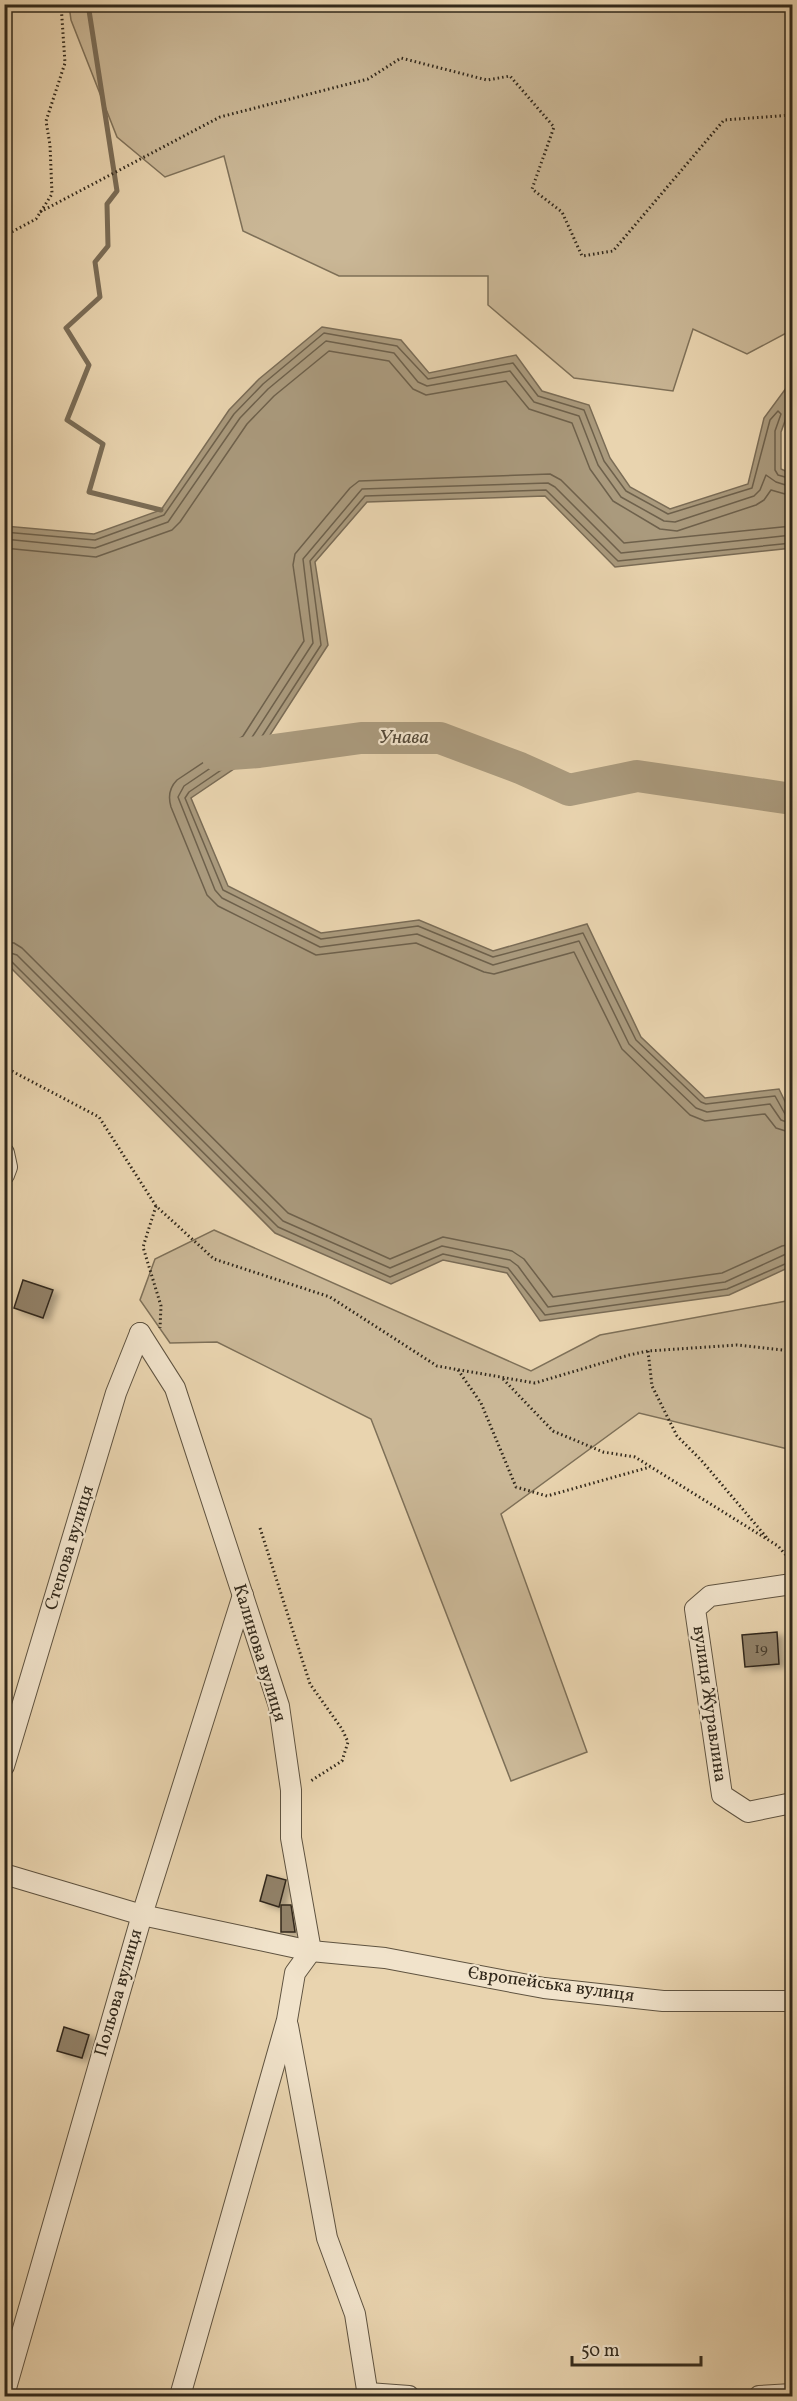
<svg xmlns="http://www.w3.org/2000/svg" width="797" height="2401" font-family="Vollkorn,serif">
<defs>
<filter id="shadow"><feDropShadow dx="6" dy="3.5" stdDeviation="3" flood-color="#0004"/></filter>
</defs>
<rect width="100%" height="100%" fill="#e9d4af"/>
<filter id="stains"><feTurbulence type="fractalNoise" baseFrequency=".00333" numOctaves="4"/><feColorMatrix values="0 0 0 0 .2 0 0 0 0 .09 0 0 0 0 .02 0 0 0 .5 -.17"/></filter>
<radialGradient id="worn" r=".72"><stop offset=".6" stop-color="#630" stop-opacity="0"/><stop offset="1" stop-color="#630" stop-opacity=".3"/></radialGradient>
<!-- green -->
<g fill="#cab796" stroke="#7e7058" stroke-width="1.5">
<polygon points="69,5 792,5 792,330 747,354 693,329 673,391 574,378 488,305 488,276 339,276 243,231 224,156 165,177 117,137 71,20"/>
<polygon points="214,1230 531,1371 600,1335 792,1300 792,1450 639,1413 501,1514 587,1752 511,1781 371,1419 217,1342 170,1343 140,1300 155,1259"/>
</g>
<!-- water -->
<polygon fill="#aa9a7d" stroke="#7a6c56" stroke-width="1.5" points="322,327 401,340 429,373 516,355 542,391 589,405 610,458 630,487 670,509 748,484 764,418 792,380 792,402 781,432 781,469 792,474 792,548 615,567 545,496 367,502 315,562 328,645 259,752 191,798 228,886 321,933 419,920 493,951 587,924 641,1037 705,1098 779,1089 792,1116 792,1266 729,1295 540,1321 507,1273 443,1260 391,1284 275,1233 5,962 5,526 94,534 161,510 229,410 259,379"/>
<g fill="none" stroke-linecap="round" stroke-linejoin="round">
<!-- shore -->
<g stroke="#6e614c" stroke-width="1.5">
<path d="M792,526L624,543L561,480L550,474L359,481L350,488L295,554L293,565L304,641L243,736L177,780C169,788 168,797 171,807L207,895L218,906L316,955L416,943L484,972L494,974L574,952L622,1049L690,1115L705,1121L765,1114L776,1128L792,1133"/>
<polyline points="4,532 95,540 164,515 234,414 263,384 324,333 397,346 428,379 513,363 538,396 584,410 604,461 626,491 668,514 752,488 770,420 778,411 781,414 775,431 775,470 778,475 792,479"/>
<polyline points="792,535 621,553 555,487 548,483 362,489 303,559 313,643 249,742 184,786 178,797 215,890 222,898 320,947 417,934 493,965 579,941 629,1044 696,1108 707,1112 770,1104 781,1120 792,1124"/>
<polyline points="4,539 95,548 168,522 240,418 268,389 326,341 394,353 418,382 427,386 510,371 534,402 579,416 598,465 621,497 664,521 675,522 754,496 760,490 766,475 776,482 792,487"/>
<polyline points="792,543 618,561 546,490 365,496 310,561 321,645 255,747 189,792 185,798 223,890 321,939 418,926 493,957 583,933 636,1040 701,1102 706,1104 775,1096 785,1114 792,1117"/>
<polyline points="4,548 96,557 172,530 180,522 247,424 274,396 329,351 389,361 413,389 426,395 506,381 529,409 572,423 590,469 613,501 660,529 677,531 756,505 764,500 771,490 792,496"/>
<polyline points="4,942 14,943 22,948 288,1213 390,1259 443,1237 512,1251 524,1259 553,1297 722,1273 782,1246 792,1244"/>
<polyline points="4,951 17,955 283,1221 390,1268 442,1246 510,1260 518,1266 548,1307 725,1282 786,1254 792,1253"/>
<polyline points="4,958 11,961 278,1227 390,1277 443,1254 508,1268 545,1315 727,1289 792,1261"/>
</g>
<!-- stream -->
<polyline stroke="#7a6c56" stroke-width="5" points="88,4 117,191 107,204 108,246 95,262 100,297 66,328 89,365 67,420 103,444 89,492 161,510"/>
<!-- river -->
<polyline stroke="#aa9a7d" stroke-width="32" points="217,755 259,752 361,738 440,738 520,768 569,790 637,776 792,799"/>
</g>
<!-- building -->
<g fill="#918168" stroke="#31281b" stroke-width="1.5" filter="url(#shadow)">
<polygon points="23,1280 53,1290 43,1318 14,1308"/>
<polygon points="777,1632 779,1664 745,1667 742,1635"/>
<polygon points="267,1875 286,1880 279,1907 260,1901"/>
<polygon points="281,1905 291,1905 295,1932 281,1932"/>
<polygon points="64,2027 89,2035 82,2058 57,2051"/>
</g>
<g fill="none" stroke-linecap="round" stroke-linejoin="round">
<defs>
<g id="minor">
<polyline points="4,1153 7,1167 4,1175"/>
<polyline points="140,1333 175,1388 279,1706 291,1790 291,1838 311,1951 295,1973 287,2020 180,2396"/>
<polyline points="792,1584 710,1596 695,1609 722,1795 748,1812 792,1803"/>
<polyline points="4,1766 116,1393 140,1333"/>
<polyline points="4,1874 142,1915 311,1951 385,1958 544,1988 663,2001 792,2001"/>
<polyline points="288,2026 327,2238 355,2314 368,2396"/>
<polyline points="368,2393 409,2396"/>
<polyline points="4,2395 142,1915 243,1595"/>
<polyline points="759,2396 792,2394"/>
</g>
</defs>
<!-- minor casing -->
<use href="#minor" stroke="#5f5340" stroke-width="22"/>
<!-- path -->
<g stroke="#31281b" stroke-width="3" stroke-dasharray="1.5 3" stroke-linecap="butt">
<polyline points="40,212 220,117 368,79 401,58 487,80 510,76 554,127 532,189 562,212 582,256 613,251 724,120 792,115"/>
<polyline points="4,236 36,219 52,194 50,145 46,121 65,63 61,4"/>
<polyline points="4,1067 99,1117 156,1206 214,1259 330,1297 437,1366 535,1383 629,1355 648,1351 737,1345 792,1351"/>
<polyline points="156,1206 143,1247 161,1306 160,1328"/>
<polyline points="648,1351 652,1386 677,1436 701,1460 768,1539"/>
<polyline points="458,1370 481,1403 516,1487 547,1496 650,1467"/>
<polyline points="503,1379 553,1431 603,1452 635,1457 778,1546 792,1562"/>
<polyline points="260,1528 310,1684 342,1729 348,1742 342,1761 309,1782"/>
</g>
<!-- minor -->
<use href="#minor" stroke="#f1e3cb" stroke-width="20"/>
</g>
<g text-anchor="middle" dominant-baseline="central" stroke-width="4.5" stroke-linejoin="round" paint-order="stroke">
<!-- number labels -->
<g font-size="15" fill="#493e2e">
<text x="761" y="1649">19</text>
</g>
<!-- street labels -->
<g font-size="18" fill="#31281b" stroke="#f1e3cb">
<text transform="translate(70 1548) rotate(-73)">Степова вулиця</text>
<text transform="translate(259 1653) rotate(73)">Калинова вулиця</text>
<text transform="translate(709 1704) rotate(82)">вулиця Журавлина</text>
<text transform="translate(551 1985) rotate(8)">Європейська вулиця</text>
<text transform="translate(119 1993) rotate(-74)">Польова вулиця</text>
</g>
<!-- water labels -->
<g font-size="20" font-style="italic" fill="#554a38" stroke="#f1e3cb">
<text x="404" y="738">Унава</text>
</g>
</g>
<!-- margin -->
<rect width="797" height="2401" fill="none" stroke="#e9d4af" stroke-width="24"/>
<rect x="6" y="6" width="785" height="2389" fill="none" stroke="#31281b" stroke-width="3"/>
<rect x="12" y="12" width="773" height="2377" fill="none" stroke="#31281b" stroke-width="1.5"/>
<!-- scale -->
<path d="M572 2356v9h129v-9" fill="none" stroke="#31281b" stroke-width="3"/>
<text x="581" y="2356" font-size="18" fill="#31281b" stroke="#f1e3cb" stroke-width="4.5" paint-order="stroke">50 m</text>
<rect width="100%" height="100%" filter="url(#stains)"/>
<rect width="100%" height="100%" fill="url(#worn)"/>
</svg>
